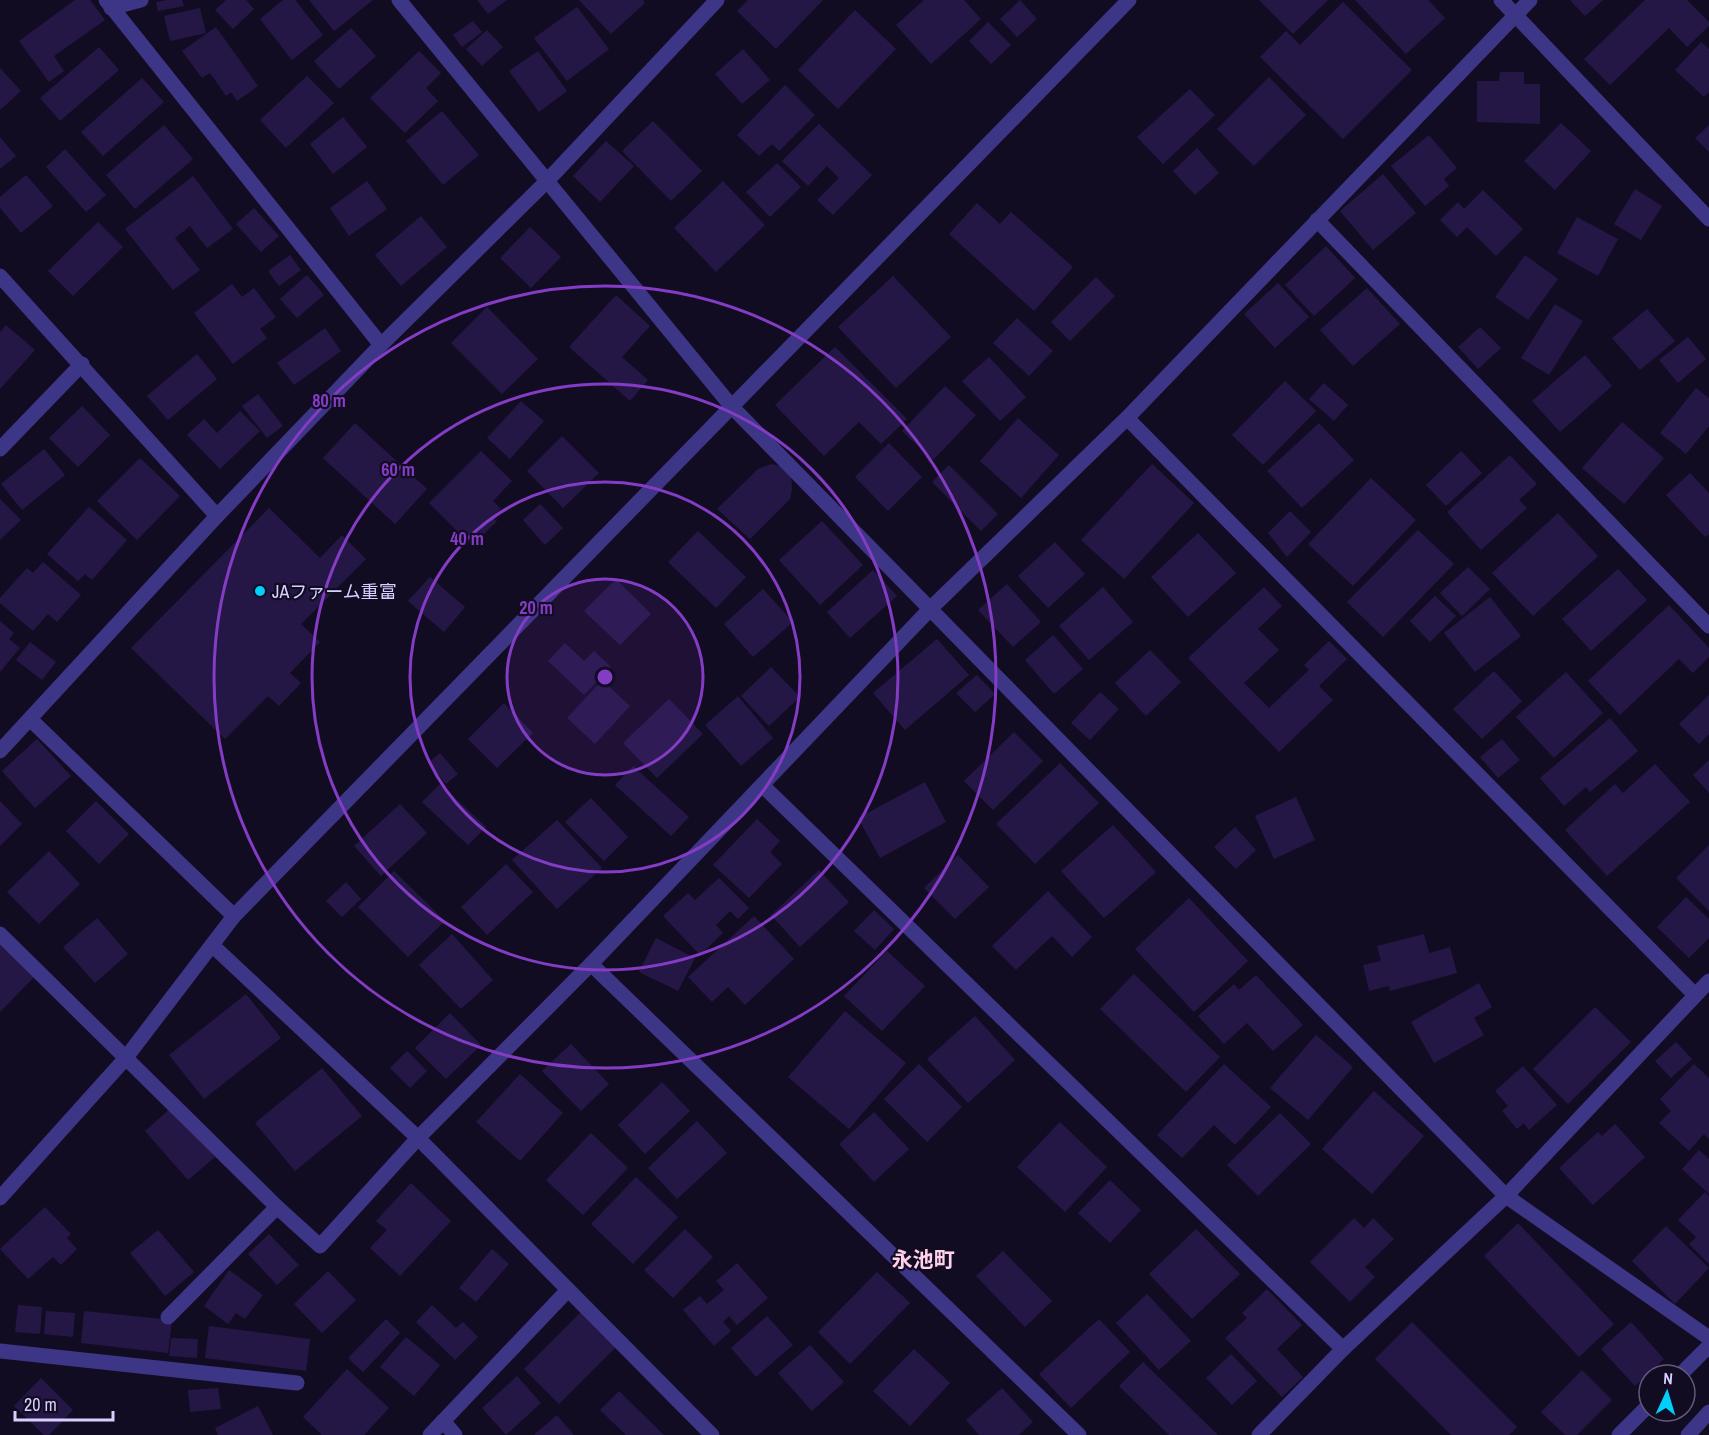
<svg xmlns="http://www.w3.org/2000/svg" width="1709" height="1435" font-family="'Archivo Narrow','Noto Sans JP',sans-serif">
<rect width="100%" height="100%" fill="#120c23"/>
<!-- building -->
<g fill="#241746">
<polygon points="75,0 90,0 105,20 54,56 64,71 49,82 19,41"/>
<polygon points="167,0 182,0 184,6 158,11 156,2"/>
<polygon points="226,0 246,0 254,9 233,29 215,10"/>
<polygon points="283,0 295,0 323,35 292,60 260,19"/>
<polygon points="309,0 373,0 334,31"/>
<polygon points="477,0 507,0 488,14"/>
<polygon points="579,0 643,0 645,3 611,34"/>
<polygon points="748,0 823,0 776,49 737,11"/>
<polygon points="924,0 964,0 981,19 931,64 896,25"/>
<polygon points="1020,0 1037,19 1017,37 1000,19"/>
<polygon points="1259,0 1328,0 1293,34"/>
<polygon points="1355,0 1428,0 1445,18 1406,54"/>
<polygon points="1570,0 1603,0 1585,16"/>
<polygon points="1645,0 1687,0 1709,22 1709,26 1687,47 1669,28 1610,85 1584,59"/>
<polygon points="1343,2 1412,70 1343,139 1260,57 1286,31 1300,45"/>
<polygon points="577,7 609,49 567,81 534,38"/>
<polygon points="200,8 206,33 170,41 164,16"/>
<polygon points="855,10 896,49 838,109 798,70"/>
<polygon points="473,21 482,32 462,47 453,35"/>
<polygon points="988,22 1011,45 991,64 969,41"/>
<polygon points="216,27 258,86 237,101 231,92 226,96 210,73 202,78 182,51"/>
<polygon points="351,28 376,56 339,89 314,61"/>
<polygon points="487,30 503,47 482,66 466,49"/>
<polygon points="1701,42 1709,49 1709,92 1704,97 1675,70"/>
<polygon points="99,47 119,70 60,121 40,98"/>
<polygon points="743,49 770,80 742,104 715,74"/>
<polygon points="419,51 441,73 426,88 438,101 405,133 370,98"/>
<polygon points="538,51 567,91 539,112 509,71"/>
<polygon points="0,68 21,91 0,110"/>
<polygon points="1500,72 1524,72 1524,84 1540,84 1540,124 1477,122 1477,81 1499,81"/>
<polygon points="307,76 334,103 286,148 260,120"/>
<polygon points="1269,77 1306,115 1254,166 1217,129"/>
<polygon points="142,78 164,102 103,156 81,132"/>
<polygon points="785,85 815,115 779,151 772,144 759,156 737,135"/>
<polygon points="1190,89 1215,115 1163,164 1137,137"/>
<polygon points="442,111 479,155 443,185 406,141"/>
<polygon points="343,117 367,147 333,174 310,144"/>
<polygon points="653,121 702,171 671,201 622,151"/>
<polygon points="1561,123 1591,151 1555,190 1524,161"/>
<polygon points="819,124 872,175 833,215 817,200 839,178 827,166 808,186 782,161"/>
<polygon points="164,125 193,159 135,209 106,175"/>
<polygon points="1709,125 1709,152 1695,138"/>
<polygon points="1429,135 1457,168 1444,179 1449,186 1425,206 1391,166"/>
<polygon points="0,137 16,156 0,169"/>
<polygon points="606,141 634,166 600,202 573,176"/>
<polygon points="1197,148 1219,173 1195,195 1173,171"/>
<polygon points="65,149 106,195 86,212 46,167"/>
<polygon points="777,163 801,187 770,217 746,192"/>
<polygon points="1383,174 1416,213 1373,250 1340,211"/>
<polygon points="26,175 53,206 21,233 0,208 0,197"/>
<polygon points="193,176 233,229 207,248 190,226 175,238 200,270 173,290 125,229"/>
<polygon points="367,181 387,209 349,236 330,208"/>
<polygon points="723,181 765,225 716,272 674,228"/>
<polygon points="1635,189 1662,206 1641,240 1614,224"/>
<polygon points="1483,190 1523,229 1496,256 1467,227 1457,237 1440,220 1458,202 1464,209"/>
<polygon points="977,203 1000,224 1011,212 1073,267 1034,311 949,234"/>
<polygon points="254,208 279,236 261,252 236,224"/>
<polygon points="421,216 447,247 401,286 375,255"/>
<polygon points="1577,217 1618,239 1598,276 1557,253"/>
<polygon points="98,222 123,247 73,296 48,271"/>
<polygon points="530,227 561,257 531,288 500,258"/>
<polygon points="1326,246 1355,278 1314,316 1285,285"/>
<polygon points="290,255 301,270 279,286 268,271"/>
<polygon points="1525,255 1558,279 1528,320 1495,297"/>
<polygon points="307,275 324,295 297,318 280,299"/>
<polygon points="893,276 951,337 896,388 838,327"/>
<polygon points="1096,277 1115,296 1070,341 1051,322"/>
<polygon points="1278,283 1309,317 1275,348 1244,314"/>
<polygon points="232,284 242,297 254,288 276,317 260,329 267,338 233,364 194,313"/>
<polygon points="1367,288 1400,324 1353,366 1320,330"/>
<polygon points="616,295 650,326 622,357 648,380 630,401 569,347"/>
<polygon points="1555,304 1583,321 1549,375 1521,358"/>
<polygon points="487,307 538,359 502,394 451,343"/>
<polygon points="1647,309 1675,341 1640,370 1612,338"/>
<polygon points="1017,318 1053,351 1029,376 993,343"/>
<polygon points="6,325 35,350 0,389 0,332"/>
<polygon points="1480,327 1501,348 1478,369 1458,347"/>
<polygon points="325,328 341,351 294,385 277,363"/>
<polygon points="1688,337 1706,359 1678,383 1659,360"/>
<polygon points="835,347 907,419 881,444 859,422 824,456 775,405"/>
<polygon points="197,354 217,379 168,420 147,396"/>
<polygon points="1585,355 1612,386 1560,432 1532,401"/>
<polygon points="989,357 1026,397 1000,421 962,381"/>
<polygon points="1285,381 1316,411 1263,465 1232,435"/>
<polygon points="1324,383 1348,405 1334,421 1309,399"/>
<polygon points="945,386 976,415 933,460 902,431"/>
<polygon points="1696,388 1709,398 1709,426 1686,454 1660,433"/>
<polygon points="258,394 283,426 267,438 242,406"/>
<polygon points="521,401 544,421 510,459 487,438"/>
<polygon points="82,406 110,435 78,467 49,438"/>
<polygon points="240,411 260,431 220,469 187,435 204,419 217,433"/>
<polygon points="1018,418 1059,455 1021,498 980,461"/>
<polygon points="1622,422 1664,458 1624,504 1582,468"/>
<polygon points="355,423 427,489 395,524 323,458"/>
<polygon points="1319,423 1354,460 1302,508 1267,471"/>
<polygon points="562,436 599,473 563,508 527,471"/>
<polygon points="889,443 922,477 888,511 855,477"/>
<polygon points="44,449 65,475 22,510 1,484"/>
<polygon points="481,451 512,481 493,501 501,509 492,517 497,521 472,546 429,503"/>
<polygon points="1461,451 1482,473 1446,506 1426,485"/>
<polygon points="1510,455 1537,484 1519,500 1527,508 1481,550 1447,512"/>
<polygon points="140,458 180,496 137,540 97,501"/>
<polygon points="771,464 785,467 791,474 792,489 790,499 750,539 717,509 758,469"/>
<polygon points="1152,464 1194,503 1124,579 1081,540"/>
<polygon points="949,465 998,514 981,531 932,482"/>
<polygon points="1690,473 1709,493 1709,534 1705,537 1666,495"/>
<polygon points="1371,478 1416,520 1353,586 1308,544"/>
<polygon points="0,499 21,520 0,540"/>
<polygon points="540,504 563,528 545,545 523,520"/>
<polygon points="89,507 127,540 92,580 85,574 78,581 47,554"/>
<polygon points="269,508 320,558 342,535 366,559 301,624 320,642 290,673 301,683 279,706 268,696 225,739 131,648"/>
<polygon points="1290,511 1311,532 1287,557 1268,533"/>
<polygon points="1558,513 1598,556 1533,616 1492,573"/>
<polygon points="822,521 863,565 820,605 779,560"/>
<polygon points="1418,530 1454,564 1383,637 1347,602"/>
<polygon points="698,531 746,577 716,608 668,562"/>
<polygon points="1198,533 1236,573 1188,617 1151,577"/>
<polygon points="1055,542 1085,574 1048,608 1018,576"/>
<polygon points="43,562 81,595 57,622 48,614 33,631 0,603 0,598 27,568 33,573"/>
<polygon points="1468,567 1490,589 1462,616 1440,593"/>
<polygon points="1618,569 1647,600 1591,651 1562,619"/>
<polygon points="873,570 897,596 850,638 827,612"/>
<polygon points="430,577 465,607 444,632 408,601"/>
<polygon points="616,579 651,614 620,645 584,611"/>
<polygon points="1007,584 1041,622 1013,647 978,610"/>
<polygon points="1103,587 1133,622 1089,660 1059,626"/>
<polygon points="1264,587 1282,606 1258,629 1279,650 1244,683 1269,708 1309,670 1304,665 1329,641 1347,659 1319,686 1333,700 1279,752 1188,658"/>
<polygon points="763,589 793,622 753,657 724,624"/>
<polygon points="1435,596 1456,616 1430,642 1410,621"/>
<polygon points="1490,597 1521,636 1475,672 1444,633"/>
<polygon points="1669,605 1709,648 1709,657 1693,673 1679,659 1620,715 1588,681"/>
<polygon points="0,621 14,633 9,639 20,648 0,672"/>
<polygon points="1053,635 1083,669 1054,694 1025,660"/>
<polygon points="937,639 969,675 905,730 873,693"/>
<polygon points="30,642 56,662 42,680 16,660"/>
<polygon points="565,643 584,661 594,651 611,667 584,695 548,661"/>
<polygon points="1150,650 1181,682 1146,716 1115,683"/>
<polygon points="771,667 800,697 769,726 741,696"/>
<polygon points="1494,671 1522,701 1482,739 1453,709"/>
<polygon points="1566,672 1603,713 1554,758 1516,717"/>
<polygon points="977,675 995,694 975,712 956,693"/>
<polygon points="602,680 630,706 595,744 567,718"/>
<polygon points="1100,692 1119,709 1090,740 1071,723"/>
<polygon points="1709,695 1709,734 1699,744 1679,724"/>
<polygon points="738,696 773,738 741,766 705,725"/>
<polygon points="669,699 703,734 657,778 623,743"/>
<polygon points="504,703 533,733 497,768 468,739"/>
<polygon points="1610,718 1638,751 1590,792 1586,787 1564,806 1540,778"/>
<polygon points="1014,732 1043,761 993,810 964,781"/>
<polygon points="37,739 71,776 35,808 2,771"/>
<polygon points="1502,739 1520,760 1498,778 1480,757"/>
<polygon points="440,753 458,774 446,784 428,763"/>
<polygon points="1709,760 1709,793 1693,775"/>
<polygon points="1060,763 1099,803 1035,864 996,824"/>
<polygon points="1655,764 1690,802 1607,876 1565,830 1615,784 1623,793"/>
<polygon points="633,766 689,817 671,836 615,785"/>
<polygon points="925,782 946,822 880,858 858,818"/>
<polygon points="440,784 486,827 468,845 422,802"/>
<polygon points="1296,797 1315,840 1274,859 1255,816"/>
<polygon points="591,798 628,837 604,861 565,822"/>
<polygon points="0,801 22,824 0,846"/>
<polygon points="96,801 129,834 99,864 66,831"/>
<polygon points="400,804 427,833 381,876 354,846"/>
<polygon points="757,819 780,841 770,852 782,864 749,898 713,865"/>
<polygon points="557,820 602,868 557,909 512,860"/>
<polygon points="1113,825 1156,872 1104,918 1061,871"/>
<polygon points="1235,827 1256,850 1236,869 1214,847"/>
<polygon points="1709,845 1709,911 1676,878"/>
<polygon points="49,851 80,884 39,924 7,892"/>
<polygon points="958,855 989,887 955,919 924,888"/>
<polygon points="506,864 533,892 487,935 461,907"/>
<polygon points="819,870 849,902 800,947 771,915"/>
<polygon points="394,871 445,921 408,957 358,907"/>
<polygon points="719,878 749,908 738,919 730,911 716,925 723,933 700,955 663,916 688,893 695,900"/>
<polygon points="346,882 361,899 342,917 326,901"/>
<polygon points="1048,891 1092,937 1072,957 1052,936 1016,970 992,946"/>
<polygon points="1686,897 1709,919 1709,938 1689,958 1657,927"/>
<polygon points="1189,898 1248,961 1194,1012 1135,949"/>
<polygon points="874,910 894,929 875,950 854,931"/>
<polygon points="754,916 794,959 745,1005 728,987 712,1002 688,977"/>
<polygon points="97,918 128,954 95,983 63,947"/>
<polygon points="452,934 493,980 461,1009 419,965"/>
<polygon points="1424,934 1429,953 1450,947 1457,973 1390,991 1389,986 1369,991 1363,965 1381,961 1377,946"/>
<polygon points="656,938 695,958 678,991 639,972"/>
<polygon points="0,942 35,976 0,1012"/>
<polygon points="887,951 925,986 882,1031 844,996"/>
<polygon points="1134,974 1220,1057 1186,1092 1100,1009"/>
<polygon points="1256,975 1303,1025 1273,1051 1247,1023 1224,1044 1198,1016 1234,984 1239,990"/>
<polygon points="1479,983 1492,1007 1474,1018 1484,1035 1434,1063 1411,1022"/>
<polygon points="246,994 281,1038 204,1099 169,1055"/>
<polygon points="1595,1007 1631,1042 1568,1104 1533,1069"/>
<polygon points="845,1011 906,1063 849,1129 788,1077"/>
<polygon points="450,1013 481,1045 446,1079 415,1048"/>
<polygon points="975,1016 1015,1060 968,1103 927,1059"/>
<polygon points="1316,1035 1353,1067 1308,1120 1270,1088"/>
<polygon points="1676,1042 1692,1059 1671,1078 1655,1061"/>
<polygon points="571,1044 609,1084 581,1111 542,1071"/>
<polygon points="407,1051 427,1071 410,1088 390,1068"/>
<polygon points="919,1064 962,1107 927,1142 884,1099"/>
<polygon points="1224,1064 1271,1107 1235,1145 1214,1125 1182,1158 1157,1135"/>
<polygon points="1694,1064 1709,1078 1709,1139 1704,1134 1689,1151 1659,1123 1671,1111 1660,1099"/>
<polygon points="1523,1066 1557,1105 1529,1130 1524,1123 1517,1129 1502,1111 1508,1106 1495,1091"/>
<polygon points="322,1068 362,1116 295,1171 255,1123"/>
<polygon points="520,1074 563,1113 520,1161 476,1122"/>
<polygon points="662,1082 690,1111 645,1154 618,1125"/>
<polygon points="1374,1091 1424,1136 1372,1194 1322,1149"/>
<polygon points="172,1107 215,1157 188,1180 145,1131"/>
<polygon points="874,1112 909,1149 874,1182 839,1144"/>
<polygon points="1280,1113 1311,1144 1258,1196 1227,1165"/>
<polygon points="697,1121 727,1153 677,1199 648,1168"/>
<polygon points="1060,1122 1107,1167 1065,1212 1017,1167"/>
<polygon points="1615,1124 1645,1157 1593,1205 1559,1168 1598,1132 1602,1136"/>
<polygon points="591,1133 628,1168 583,1215 546,1180"/>
<polygon points="1699,1150 1709,1159 1709,1194 1682,1169"/>
<polygon points="636,1177 678,1217 633,1264 591,1224"/>
<polygon points="1110,1180 1141,1210 1110,1243 1078,1213"/>
<polygon points="411,1183 451,1221 400,1276 370,1248 387,1230 376,1221"/>
<polygon points="1705,1192 1709,1196 1709,1264 1689,1244 1696,1237 1678,1220"/>
<polygon points="45,1207 71,1234 67,1238 77,1249 61,1265 53,1257 28,1279 0,1249"/>
<polygon points="1354,1218 1364,1228 1373,1218 1394,1239 1365,1267 1375,1277 1350,1302 1310,1262"/>
<polygon points="1518,1223 1614,1324 1579,1357 1484,1256"/>
<polygon points="1666,1226 1709,1268 1675,1304 1632,1261"/>
<polygon points="685,1229 713,1257 673,1298 644,1270"/>
<polygon points="1196,1229 1240,1274 1192,1319 1149,1274"/>
<polygon points="158,1230 194,1272 165,1296 130,1253"/>
<polygon points="269,1234 299,1265 277,1285 248,1254"/>
<polygon points="492,1249 509,1264 476,1302 459,1288"/>
<polygon points="1003,1251 1052,1301 1025,1327 976,1276"/>
<polygon points="737,1263 768,1298 737,1325 729,1316 723,1322 731,1331 714,1346 683,1310 700,1296 707,1304 724,1290 716,1281"/>
<polygon points="229,1270 263,1295 245,1319 236,1313 228,1324 204,1306"/>
<polygon points="328,1271 356,1300 322,1333 294,1304"/>
<polygon points="877,1272 910,1303 850,1364 818,1332"/>
<polygon points="1267,1289 1302,1325 1277,1349 1303,1377 1282,1397 1225,1338 1247,1318 1242,1313"/>
<polygon points="1147,1294 1191,1341 1159,1370 1116,1323"/>
<polygon points="18,1305 42,1307 40,1334 15,1332"/>
<polygon points="432,1305 456,1328 463,1322 478,1337 455,1360 416,1322"/>
<polygon points="46,1311 75,1313 73,1337 44,1334"/>
<polygon points="84,1311 172,1320 168,1353 81,1343"/>
<polygon points="581,1312 616,1347 559,1404 524,1369"/>
<polygon points="767,1316 793,1345 756,1377 731,1348"/>
<polygon points="386,1319 400,1333 363,1372 348,1358"/>
<polygon points="1099,1319 1130,1352 1071,1408 1039,1374"/>
<polygon points="1412,1322 1517,1427 1509,1435 1451,1435 1375,1359"/>
<polygon points="1631,1322 1664,1359 1635,1386 1601,1349"/>
<polygon points="209,1326 310,1339 306,1371 205,1358"/>
<polygon points="406,1337 440,1365 414,1396 380,1367"/>
<polygon points="171,1338 198,1339 197,1358 169,1356"/>
<polygon points="810,1345 844,1382 812,1411 778,1373"/>
<polygon points="914,1349 950,1383 910,1426 873,1391"/>
<polygon points="1231,1354 1257,1381 1232,1405 1206,1378"/>
<polygon points="1143,1362 1218,1435 1169,1435 1119,1386"/>
<polygon points="347,1369 389,1408 364,1435 322,1435 303,1417"/>
<polygon points="1582,1370 1612,1400 1577,1435 1565,1435 1541,1412"/>
<polygon points="517,1376 541,1403 506,1435 482,1408"/>
<polygon points="41,1378 73,1410 49,1435 44,1435 14,1406"/>
<polygon points="218,1388 221,1409 190,1412 188,1390"/>
<polygon points="1002,1388 1033,1422 1019,1435 979,1435 966,1420"/>
<polygon points="619,1391 664,1435 626,1435 600,1410"/>
<polygon points="258,1406 273,1435 218,1435 215,1428"/>
<polygon points="557,1415 574,1435 534,1435"/>
</g>
<g fill="none" stroke-linecap="round" stroke-linejoin="round">
<!-- minor -->
<g stroke="#3d3585" stroke-width="15">
<polyline points="106,0 381,345"/>
<polyline points="399,0 732,407 1506,1196 1709,1338"/>
<polyline points="111,8 141,0"/>
<polyline points="1317,220 1709,626"/>
<polyline points="0,276 217,516"/>
<polyline points="1127,418 1695,995"/>
<polyline points="0,449 82,364"/>
<polyline points="31,720 234,916"/>
<polyline points="0,751 217,516 381,345 547,181 717,0"/>
<polyline points="763,786 1343,1349"/>
<polyline points="0,934 277,1207 168,1317"/>
<polyline points="591,964 1079,1435"/>
<polyline points="0,1198 125,1059"/>
<polyline points="277,1207 320,1246 418,1138 591,964 931,608 1127,418 1530,0"/>
<polyline points="0,1351 297,1383"/>
<polyline points="1680,1375 1709,1346"/>
<polyline points="443,1421 455,1435"/>
<polyline points="430,1435 567,1291"/>
<polyline points="1259,1435 1343,1349 1506,1196 1709,981"/>
<polyline points="1619,1435 1649,1405"/>
<polyline points="1688,1435 1709,1412"/>
</g>
<!-- tertiary -->
<g stroke="#3d3585" stroke-width="15">
<polyline points="1501,0 1709,219"/>
<polyline points="212,945 418,1138 712,1435"/>
<polyline points="125,1059 234,916 1129,0"/>
</g>
</g>
<!-- distance rings -->
<circle cx="605" cy="677" r="98" fill="#843cc5" fill-opacity=".12"/>
<g fill="none" stroke="#843cc5" stroke-width="3">
<circle cx="605" cy="677" r="98"/>
<circle cx="605" cy="677" r="195"/>
<circle cx="605" cy="677" r="293"/>
<circle cx="605" cy="677" r="391"/>
</g>
<!-- markers -->
<circle fill="#00d0fa" stroke="#120c23" stroke-width="2" cx="260" cy="591" r="6"/>
<g text-anchor="middle" dominant-baseline="central" stroke-width="4.5" stroke-linejoin="round" paint-order="stroke">
<!-- poi labels -->
<g font-size="18" fill="#d8cfff" stroke="#120c23" text-anchor="start">
<text x="272" y="591">JAファーム重富</text>
</g>
<!-- quarter labels -->
<g font-size="21" font-weight="bold" fill="#ffd1eb" stroke="#120c23">
<text x="923" y="1259">永池町</text>
</g>
</g>
<circle cx="605" cy="677" r="9" fill="#843cc5" stroke="#120c23" stroke-width="3"/>
<g font-size="18" text-anchor="middle" font-weight="bold" fill="#843cc5" stroke="#120c23" stroke-width="4.5" stroke-linejoin="round" paint-order="stroke">
<text x="329" y="407">80 m</text>
<text x="398" y="476">60 m</text>
<text x="467" y="545">40 m</text>
<text x="536" y="614">20 m</text>
</g>
<!-- north arrow -->
<g transform="translate(1667 1393) rotate(4)"><circle r="28" fill="#120c23" stroke="#615a7b" stroke-width="1.5"/>
<path d="M0-4.5L10 22L0 15L-10 22Z" fill="#00d0fa"/>
<text y="-9" font-size="16" font-weight="bold" text-anchor="middle" fill="#d8cfff">N</text>
</g>
<!-- scale -->
<path d="M15 1411v9h98v-9" fill="none" stroke="#d8cfff" stroke-width="3"/>
<text x="24" y="1411" font-size="18" fill="#d8cfff" stroke="#120c23" stroke-width="4.5" paint-order="stroke">20 m</text>
</svg>
